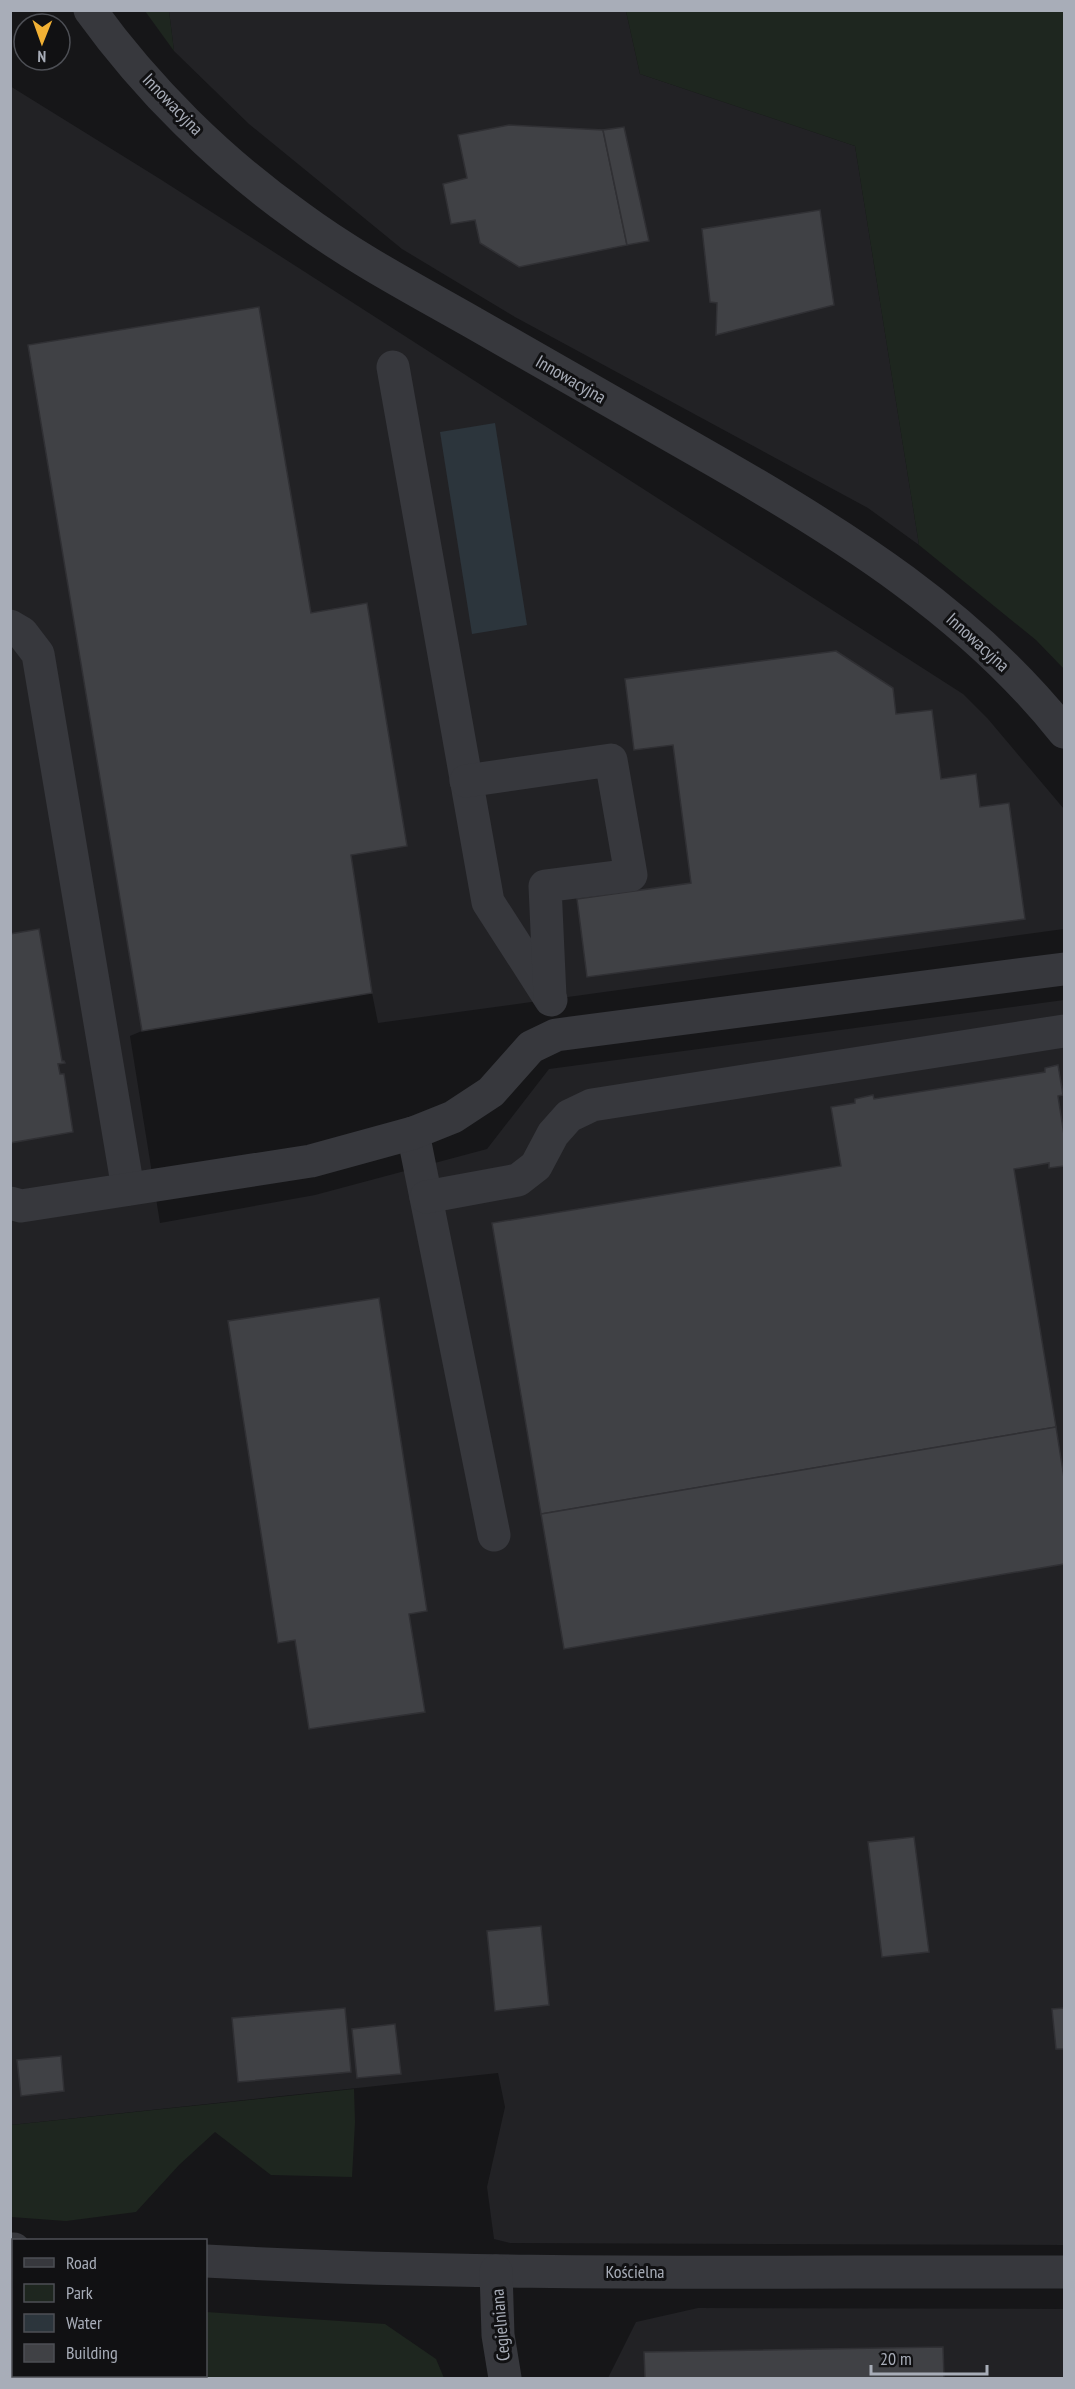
<svg xmlns="http://www.w3.org/2000/svg" width="1075" height="2389" font-family="'PT Sans Narrow',sans-serif">
<rect width="100%" height="100%" fill="#161618"/>
<!-- built -->
<g fill="#222225">
<polygon points="169,11 626,11 640,74 855,146 919,545 868,508 515,317 402,249 249,124 174,51"/>
<polygon points="10,86 160,179 963,694 988,719 1064,809 1064,929 378,1023 372,993 142,1031 130,1036 160,1223 315,1195 487,1149 549,1069 1064,1000 1064,2245 510,2243 494,2239 487,2187 505,2107 498,2073 11,2125"/>
<polygon points="698,2308 1064,2309 1064,2378 608,2378 636,2322"/>
</g>
<!-- green -->
<g fill="#1e261f">
<polygon points="145,11 169,11 174,51"/>
<polygon points="626,11 1064,11 1064,669 1036,640 919,545 855,146 640,74"/>
<polygon points="354,2089 355,2122 352,2177 271,2175 215,2132 179,2165 136,2212 66,2221 11,2217 11,2125"/>
<polygon points="10,2299 14,2299 14,2376 206,2376 206,2312 385,2324 436,2359 444,2378 11,2378"/>
</g>
<!-- water -->
<polygon fill="#2c353c" points="495,423 527,625 472,634 440,432"/>
<!-- building -->
<g fill="#404145" stroke="#303034" stroke-width="1.5">
<polygon points="509,125 603,130 627,245 519,267 480,243 475,220 451,224 443,184 467,178 458,135"/>
<polygon points="624,127 649,241 627,245 603,130"/>
<polygon points="820,210 834,305 716,335 717,303 710,302 702,229"/>
<polygon points="259,307 311,613 367,603 407,846 351,855 372,993 142,1031 28,345"/>
<polygon points="836,651 893,688 896,714 932,710 941,779 976,774 980,807 1009,803 1025,919 587,977 577,899 691,883 673,745 634,750 625,679"/>
<polygon points="39,929 62,1061 64,1061 65,1063 58,1064 60,1074 64,1074 73,1132 10,1143 10,934"/>
<polygon points="1058,1065 1063,1095 1058,1096 1064,1135 1064,1166 1049,1168 1049,1163 1014,1169 1056,1427 541,1514 492,1223 841,1166 831,1107 855,1103 855,1099 873,1095 874,1099 1045,1072 1045,1068"/>
<polygon points="379,1298 427,1611 409,1614 425,1712 309,1729 295,1640 278,1643 228,1321"/>
<polygon points="1056,1427 1064,1478 1064,1564 564,1649 541,1514"/>
<polygon points="914,1837 929,1952 882,1957 868,1842"/>
<polygon points="541,1926 549,2005 495,2011 487,1931"/>
<polygon points="345,2008 351,2072 238,2082 232,2018"/>
<polygon points="1064,2008 1064,2049 1056,2049 1052,2009"/>
<polygon points="395,2024 401,2074 357,2078 352,2029"/>
<polygon points="61,2056 64,2091 21,2096 17,2060"/>
<polygon points="943,2347 944,2378 645,2378 644,2352"/>
</g>
<g fill="none" stroke-linecap="round" stroke-linejoin="round">
<!-- minor -->
<g stroke="#37383d" stroke-width="33">
<path d="M90,10C147,89 220,161 299,217C353,257 414,289 472,322C554,369 636,416 717,462C846,536 971,615 1064,732"/>
<polyline points="393,367 488,902 551,1000"/>
<polyline points="10,626 22,633 38,654 128,1189"/>
<polyline points="466,781 611,760 631,875 545,886 550,997"/>
<polyline points="413,1133 494,1535"/>
<polyline points="426,1197 518,1180 536,1166 553,1134 569,1116 592,1105 1064,1031"/>
<polyline points="10,1203 21,1206 311,1161 413,1133 453,1117 491,1092 531,1047 556,1035 1064,969"/>
<polyline points="10,2249 14,2249"/>
<path d="M206,2261C491,2277 778,2271 1064,2272"/>
<polyline points="496,2271 498,2335 505,2378"/>
</g>
</g>
<g text-anchor="middle" dominant-baseline="central" stroke-width="6" stroke-linejoin="round" paint-order="stroke">
<!-- street labels -->
<g font-size="18" fill="#a8adb8" stroke="#111113">
<text transform="translate(173 104) rotate(46)">Innowacyjna</text>
<text transform="translate(571 379) rotate(30)">Innowacyjna</text>
<text transform="translate(978 642) rotate(42)">Innowacyjna</text>
<text x="635" y="2271">Kościelna</text>
<text transform="translate(500 2325) rotate(-95)">Cegielniana</text>
</g>
</g>
<!-- border -->
<rect width="1075" height="2389" fill="none" stroke="#a8adb8" stroke-width="24"/>
<!-- legend -->
<rect x="12" y="2239" width="195" height="138" fill="#111113" stroke="#4d4f55" stroke-width="1.5"/>
<rect x="24" y="2258" width="30" height="9" fill="#37383d" stroke="#4d4f55" stroke-width="1.5"/>
<text x="66" y="2269" font-size="18" fill="#a8adb8">Road</text>
<rect x="24" y="2284" width="30" height="18" fill="#1e261f" stroke="#4d4f55" stroke-width="1.5"/>
<text x="66" y="2299" font-size="18" fill="#a8adb8">Park</text>
<rect x="24" y="2314" width="30" height="18" fill="#2c353c" stroke="#4d4f55" stroke-width="1.5"/>
<text x="66" y="2329" font-size="18" fill="#a8adb8">Water</text>
<rect x="24" y="2344" width="30" height="18" fill="#404145" stroke="#4d4f55" stroke-width="1.5"/>
<text x="66" y="2359" font-size="18" fill="#a8adb8">Building</text>
<!-- north arrow -->
<g transform="translate(42 42) rotate(181)"><circle r="28" fill="#111113" stroke="#4d4f55" stroke-width="1.5"/>
<path d="M0-4.5L10 22L0 15L-10 22Z" fill="#f2b134"/>
<text y="-9" font-size="16" font-weight="bold" text-anchor="middle" fill="#a8adb8">N</text>
</g>
<!-- scale -->
<path d="M871 2365v9h116v-9" fill="none" stroke="#a8adb8" stroke-width="3"/>
<text x="880" y="2365" font-size="18" fill="#a8adb8" stroke="#111113" stroke-width="4.5" paint-order="stroke">20 m</text>
</svg>
